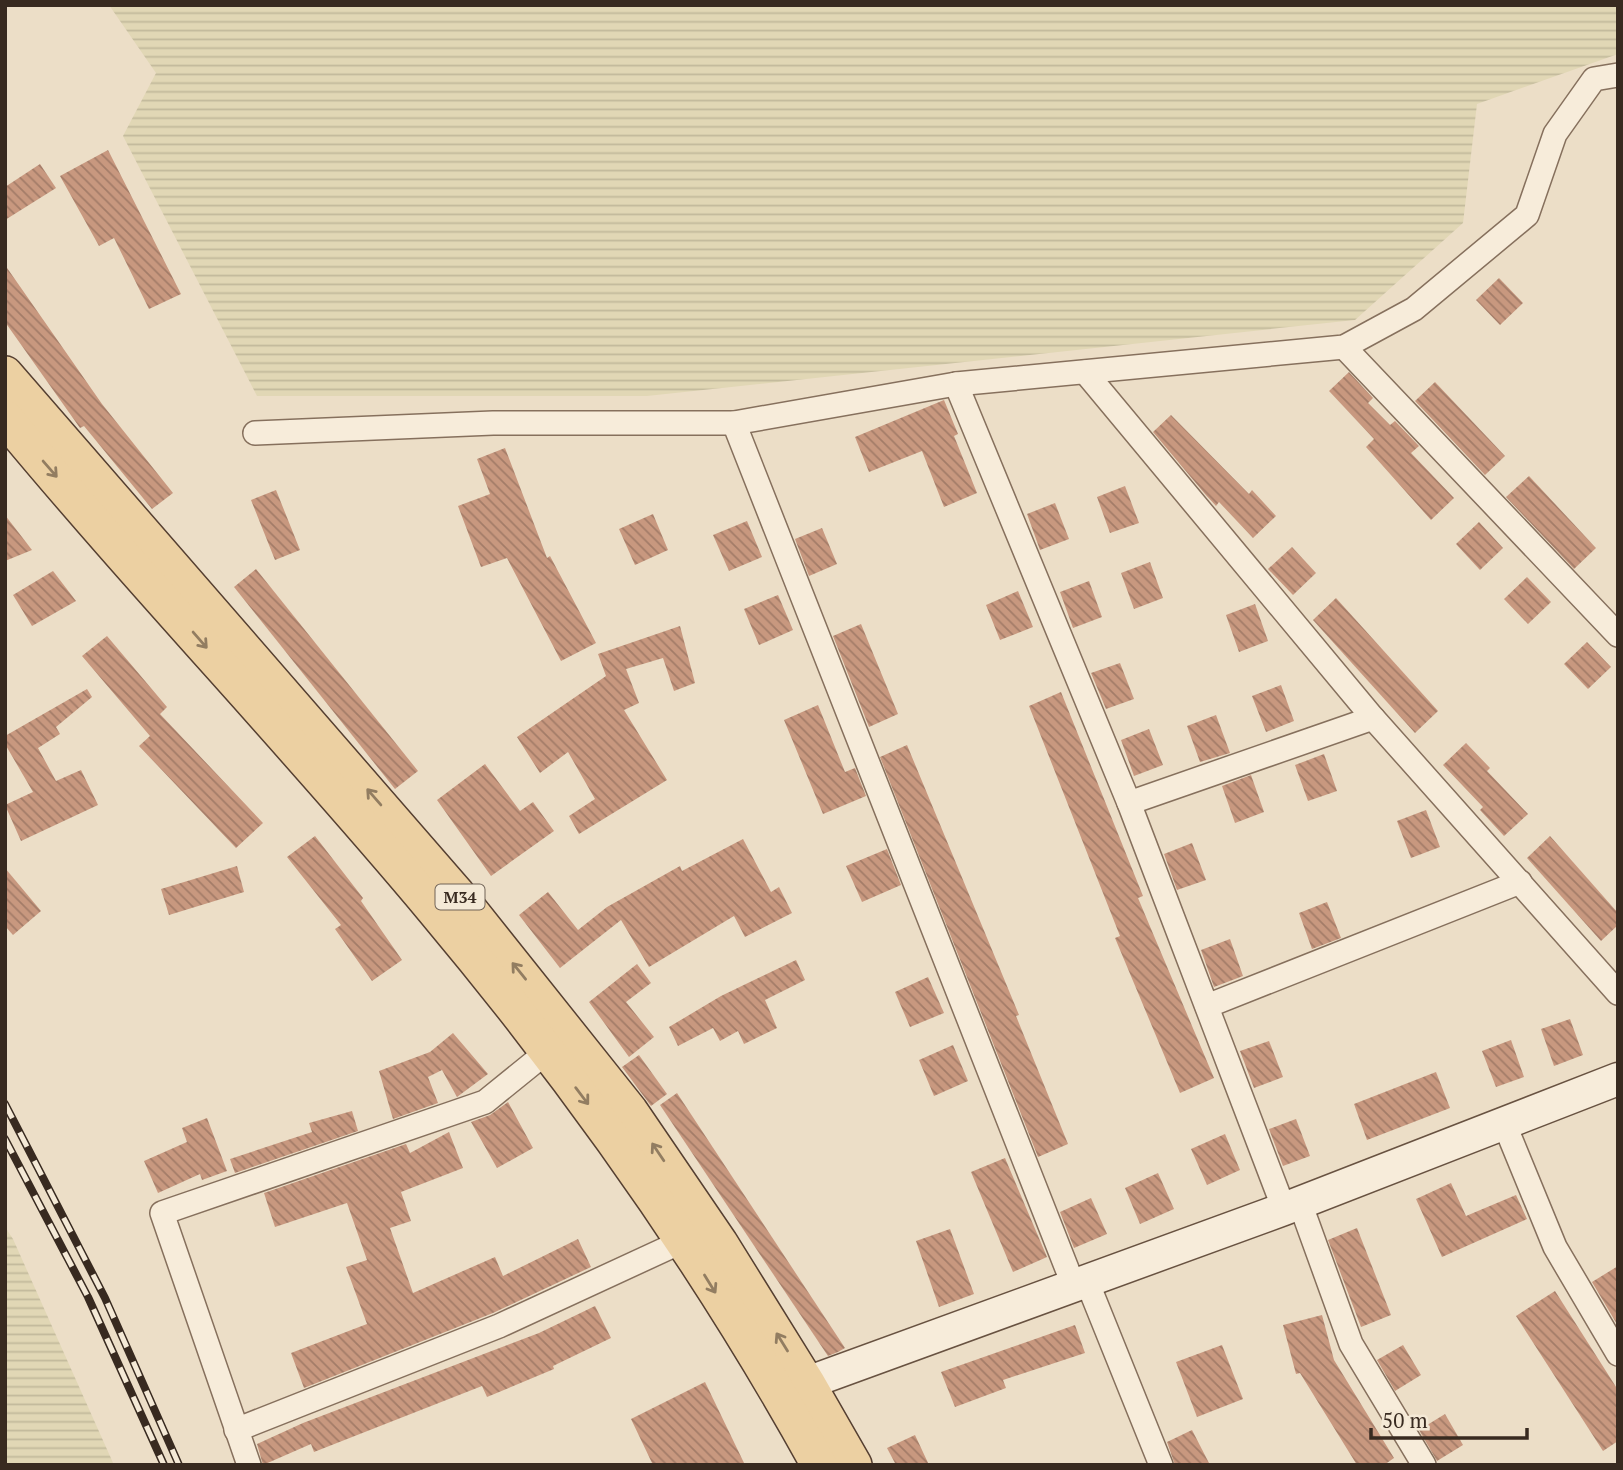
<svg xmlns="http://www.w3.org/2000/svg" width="1623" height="1470" font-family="'PT Serif',serif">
<defs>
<pattern id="farmland-rules" width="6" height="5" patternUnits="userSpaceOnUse" patternTransform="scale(1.75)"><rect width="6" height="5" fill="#e1d7b5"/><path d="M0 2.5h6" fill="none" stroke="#c2b99b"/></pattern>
<pattern id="building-back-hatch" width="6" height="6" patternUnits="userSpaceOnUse" patternTransform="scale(1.75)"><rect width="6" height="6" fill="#c8987f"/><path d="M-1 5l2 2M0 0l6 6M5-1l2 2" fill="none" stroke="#a37c68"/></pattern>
</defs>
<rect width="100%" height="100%" fill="#ecdec7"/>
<!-- farmland -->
<g fill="url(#farmland-rules)">
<polygon points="109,5 1618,5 1618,54 1477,104 1463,223 1355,320 647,396 257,396 123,136 156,73"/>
<polygon points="5,1227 13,1239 114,1465 5,1465"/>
</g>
<!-- building -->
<g fill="url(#building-back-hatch)">
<polygon points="108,150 181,294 149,309 114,238 99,246 60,176"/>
<polygon points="40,164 56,188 5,220 5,187"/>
<polygon points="5,265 102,404 173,493 152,509 84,426 80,428 5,322"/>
<polygon points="1499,278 1523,303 1500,325 1476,300"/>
<polygon points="1349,372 1373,398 1368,403 1390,425 1395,421 1419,446 1411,453 1454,498 1431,520 1366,447 1374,439 1329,391"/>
<polygon points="1435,382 1505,456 1485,475 1415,401"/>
<polygon points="944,400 958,434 954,436 977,493 944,507 922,451 869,472 855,437"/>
<polygon points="1171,415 1249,494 1252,490 1276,516 1253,538 1219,502 1216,506 1205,494 1153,432"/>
<polygon points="505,448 547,558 550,556 596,643 561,661 507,558 481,567 458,506 490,494 477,459"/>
<polygon points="1529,476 1596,548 1574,569 1506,497"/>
<polygon points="1125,486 1139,523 1110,533 1097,497"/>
<polygon points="276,490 300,550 275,560 251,500"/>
<polygon points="1055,503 1069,539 1040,550 1027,514"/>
<polygon points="653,514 668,550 635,565 619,529"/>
<polygon points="5,515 32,550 5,561"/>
<polygon points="747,521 762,557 729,571 713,535"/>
<polygon points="1479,522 1503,548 1480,570 1456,544"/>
<polygon points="822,528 837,564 809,576 795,539"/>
<polygon points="1292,547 1316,573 1293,595 1268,569"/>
<polygon points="1150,562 1163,598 1134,609 1121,573"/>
<polygon points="256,569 418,771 395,789 234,587"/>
<polygon points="53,571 76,601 32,626 13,595"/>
<polygon points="1527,577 1551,602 1528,624 1504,599"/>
<polygon points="1089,581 1102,617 1073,628 1060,592"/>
<polygon points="1018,591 1033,627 1000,640 986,605"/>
<polygon points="778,595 793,630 759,645 744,609"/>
<polygon points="1336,598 1438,711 1415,733 1313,620"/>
<polygon points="1255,604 1268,641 1239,652 1226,615"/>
<polygon points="861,624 898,714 869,727 833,636"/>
<polygon points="680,626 695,683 674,691 663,658 626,669 639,703 624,710 667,780 579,834 569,816 595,799 568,752 540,773 517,737 606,676 598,654"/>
<polygon points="107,636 167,707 160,714 263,823 236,848 139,746 150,736 82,656"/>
<polygon points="1587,642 1611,667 1588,689 1564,664"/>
<polygon points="1120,663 1134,699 1106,709 1091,673"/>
<polygon points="1281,685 1294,721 1266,732 1252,696"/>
<polygon points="87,689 92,697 56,727 60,734 38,748 56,781 81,770 98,805 21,841 5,805 33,792 5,744 5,736"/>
<polygon points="1061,692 1143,896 1138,898 1214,1078 1180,1093 1115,938 1120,936 1029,706"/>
<polygon points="818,705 845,772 855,768 866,796 823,814 784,720"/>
<polygon points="1216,715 1230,753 1200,762 1187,726"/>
<polygon points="1149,729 1163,765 1134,776 1121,740"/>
<polygon points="1466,743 1490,768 1487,771 1528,814 1504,836 1480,810 1483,807 1443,765"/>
<polygon points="907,745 1019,1015 1016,1016 1068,1144 1038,1157 880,757"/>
<polygon points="1324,754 1337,791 1308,801 1295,765"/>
<polygon points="485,764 520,811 533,802 554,831 491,876 437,800"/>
<polygon points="1251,775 1264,812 1235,823 1222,786"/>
<polygon points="1426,810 1440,847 1411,858 1397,821"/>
<polygon points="315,836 363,898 361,901 402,960 372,981 335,929 341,925 287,857"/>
<polygon points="1550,836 1618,913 1618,925 1601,941 1527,858"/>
<polygon points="743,839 771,892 779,887 792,913 745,937 734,916 649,967 621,920 560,968 519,915 548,892 578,930 607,907 680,866 682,871"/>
<polygon points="1192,843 1206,880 1177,890 1164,854"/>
<polygon points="887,849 901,885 862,902 846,866"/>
<polygon points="237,866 244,892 169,915 161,889"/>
<polygon points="5,868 41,911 13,935 5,926"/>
<polygon points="1327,902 1341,938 1312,949 1299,913"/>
<polygon points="1230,939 1243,976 1214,987 1201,950"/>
<polygon points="796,960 805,980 765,1000 777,1028 744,1044 738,1031 720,1041 713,1028 678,1046 669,1027 721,996"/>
<polygon points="637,964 651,983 626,1002 654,1037 629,1057 589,1002"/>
<polygon points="928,977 944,1013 910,1027 895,992"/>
<polygon points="1570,1019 1583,1055 1554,1066 1541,1029"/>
<polygon points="453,1033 488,1074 457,1097 442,1070 428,1077 438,1103 393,1119 379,1071 430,1052"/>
<polygon points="1511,1040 1524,1077 1496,1087 1482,1051"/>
<polygon points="1269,1041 1283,1077 1254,1088 1240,1051"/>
<polygon points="953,1045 968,1081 934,1096 919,1060"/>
<polygon points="639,1055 667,1094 651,1106 622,1067"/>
<polygon points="1436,1072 1450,1108 1367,1140 1354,1104"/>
<polygon points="677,1093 845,1348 838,1352 828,1356 660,1105"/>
<polygon points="508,1102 533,1148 497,1168 471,1122 490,1115"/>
<polygon points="352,1111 358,1131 235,1173 230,1159 312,1132 309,1123"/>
<polygon points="207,1118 227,1171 202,1180 200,1174 158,1193 144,1161 187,1142 182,1128"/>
<polygon points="1296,1119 1310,1156 1283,1166 1269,1129"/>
<polygon points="449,1132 463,1168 401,1192 411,1221 390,1228 413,1293 495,1257 503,1276 578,1239 591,1267 493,1313 304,1388 291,1353 367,1324 346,1267 367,1260 347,1203 275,1227 264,1193 406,1144 410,1153"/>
<polygon points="1225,1134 1240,1170 1207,1185 1191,1149"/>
<polygon points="1005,1158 1047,1257 1013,1272 971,1172"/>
<polygon points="1158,1173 1174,1209 1140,1224 1125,1188"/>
<polygon points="1451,1183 1466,1216 1516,1195 1527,1219 1442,1257 1416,1199"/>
<polygon points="1091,1198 1107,1234 1074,1248 1060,1212"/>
<polygon points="1357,1228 1391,1315 1361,1327 1328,1240"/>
<polygon points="950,1229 974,1294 939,1307 916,1241"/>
<polygon points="1618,1266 1618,1326 1592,1282"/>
<polygon points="1555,1291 1618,1390 1618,1441 1603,1451 1516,1316"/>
<polygon points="595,1306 611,1338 553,1366 554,1369 487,1397 482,1386 314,1452 311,1444 263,1465 257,1444 303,1423 539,1333"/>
<polygon points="1322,1315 1334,1360 1394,1458 1384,1465 1357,1465 1300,1373 1296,1374 1283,1325"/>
<polygon points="1075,1325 1085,1353 1003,1380 1006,1388 955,1407 941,1372"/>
<polygon points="1222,1345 1243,1399 1197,1417 1176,1362"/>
<polygon points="1403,1345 1421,1375 1395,1391 1377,1360"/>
<polygon points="705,1382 745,1465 653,1465 631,1419"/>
<polygon points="1445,1414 1463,1445 1437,1461 1419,1430"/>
<polygon points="1192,1430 1210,1465 1175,1465 1167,1442"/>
<polygon points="915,1435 929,1465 896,1465 887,1448"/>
</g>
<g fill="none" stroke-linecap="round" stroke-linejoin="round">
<defs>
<g id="street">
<polyline points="1344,347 1618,635"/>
<polyline points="1085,372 1373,718 1618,993"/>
<polyline points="956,384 1129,803 1284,1209"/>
<polyline points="734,423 1073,1284"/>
<polyline points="255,433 493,423 734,423 956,384 1344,347 1414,309 1527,215 1555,134 1594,79 1618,75"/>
<polyline points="1129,803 1373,718"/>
<polyline points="1207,1006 1520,882"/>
<polyline points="1504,1123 1555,1247 1618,1354"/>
<polyline points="1300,1203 1351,1344 1424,1465"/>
<polyline points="1086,1279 1161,1465"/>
<polyline points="236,1430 499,1326 683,1241"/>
<polyline points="249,1465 162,1213 485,1102 548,1051"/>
</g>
<polyline id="secondary" points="807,1383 1284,1209 1618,1079"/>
<g id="primary">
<polyline points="5,374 457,894 630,1111 720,1243 807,1383 854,1465"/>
<path d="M5,418C144,586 296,744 435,911C580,1084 710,1267 819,1465"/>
</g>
</defs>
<!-- street casing -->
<use href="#street" stroke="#86705d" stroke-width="26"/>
<!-- secondary casing -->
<use href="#secondary" stroke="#685241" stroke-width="35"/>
<!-- primary casing -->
<use href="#primary" stroke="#553f31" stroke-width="38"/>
<!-- street -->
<use href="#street" stroke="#f7ecda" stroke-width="23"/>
<!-- secondary -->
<use href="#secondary" stroke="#f7ecda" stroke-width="32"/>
<!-- primary -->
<use href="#primary" stroke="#ecd0a2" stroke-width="35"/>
<defs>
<g id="rail">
<polyline points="5,1104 105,1298 179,1465"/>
<polyline points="5,1139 88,1297 164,1465"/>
</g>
</defs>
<!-- rail casing -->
<use href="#rail" stroke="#382a20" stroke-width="8"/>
<!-- rail -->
<use href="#rail" stroke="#f4e9d6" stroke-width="5" stroke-dasharray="16" stroke-linecap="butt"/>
</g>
<!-- one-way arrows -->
<defs><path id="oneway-shaft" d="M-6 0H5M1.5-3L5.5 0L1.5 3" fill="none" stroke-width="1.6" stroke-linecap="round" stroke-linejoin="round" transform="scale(1.75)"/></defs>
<g stroke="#927d61">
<use href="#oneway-shaft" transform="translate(50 469) rotate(49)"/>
<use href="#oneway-shaft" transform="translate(200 640) rotate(49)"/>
<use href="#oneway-shaft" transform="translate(374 797) rotate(-131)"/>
<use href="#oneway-shaft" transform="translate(519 971) rotate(-129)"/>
<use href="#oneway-shaft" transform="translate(582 1096) rotate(53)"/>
<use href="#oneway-shaft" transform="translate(658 1152) rotate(-124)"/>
<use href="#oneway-shaft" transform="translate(710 1284) rotate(58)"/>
<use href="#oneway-shaft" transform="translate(782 1342) rotate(-122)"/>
</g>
<g text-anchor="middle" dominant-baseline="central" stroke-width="7" stroke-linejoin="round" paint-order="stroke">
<!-- shield labels -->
<rect fill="#f4e9d6" stroke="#706357" stroke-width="2" x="435.5" y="884.5" width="49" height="25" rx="5"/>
<g font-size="16" font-weight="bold" fill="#382a20">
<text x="460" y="897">M34</text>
</g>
</g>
<!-- border -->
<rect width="1623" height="1470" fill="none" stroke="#382a20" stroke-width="14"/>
<!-- scale -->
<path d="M1371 1428v10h156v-10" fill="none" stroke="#382a20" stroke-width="3.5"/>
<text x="1382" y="1428" font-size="21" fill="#382a20" stroke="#f4e9d6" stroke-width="5" paint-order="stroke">50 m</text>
</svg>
